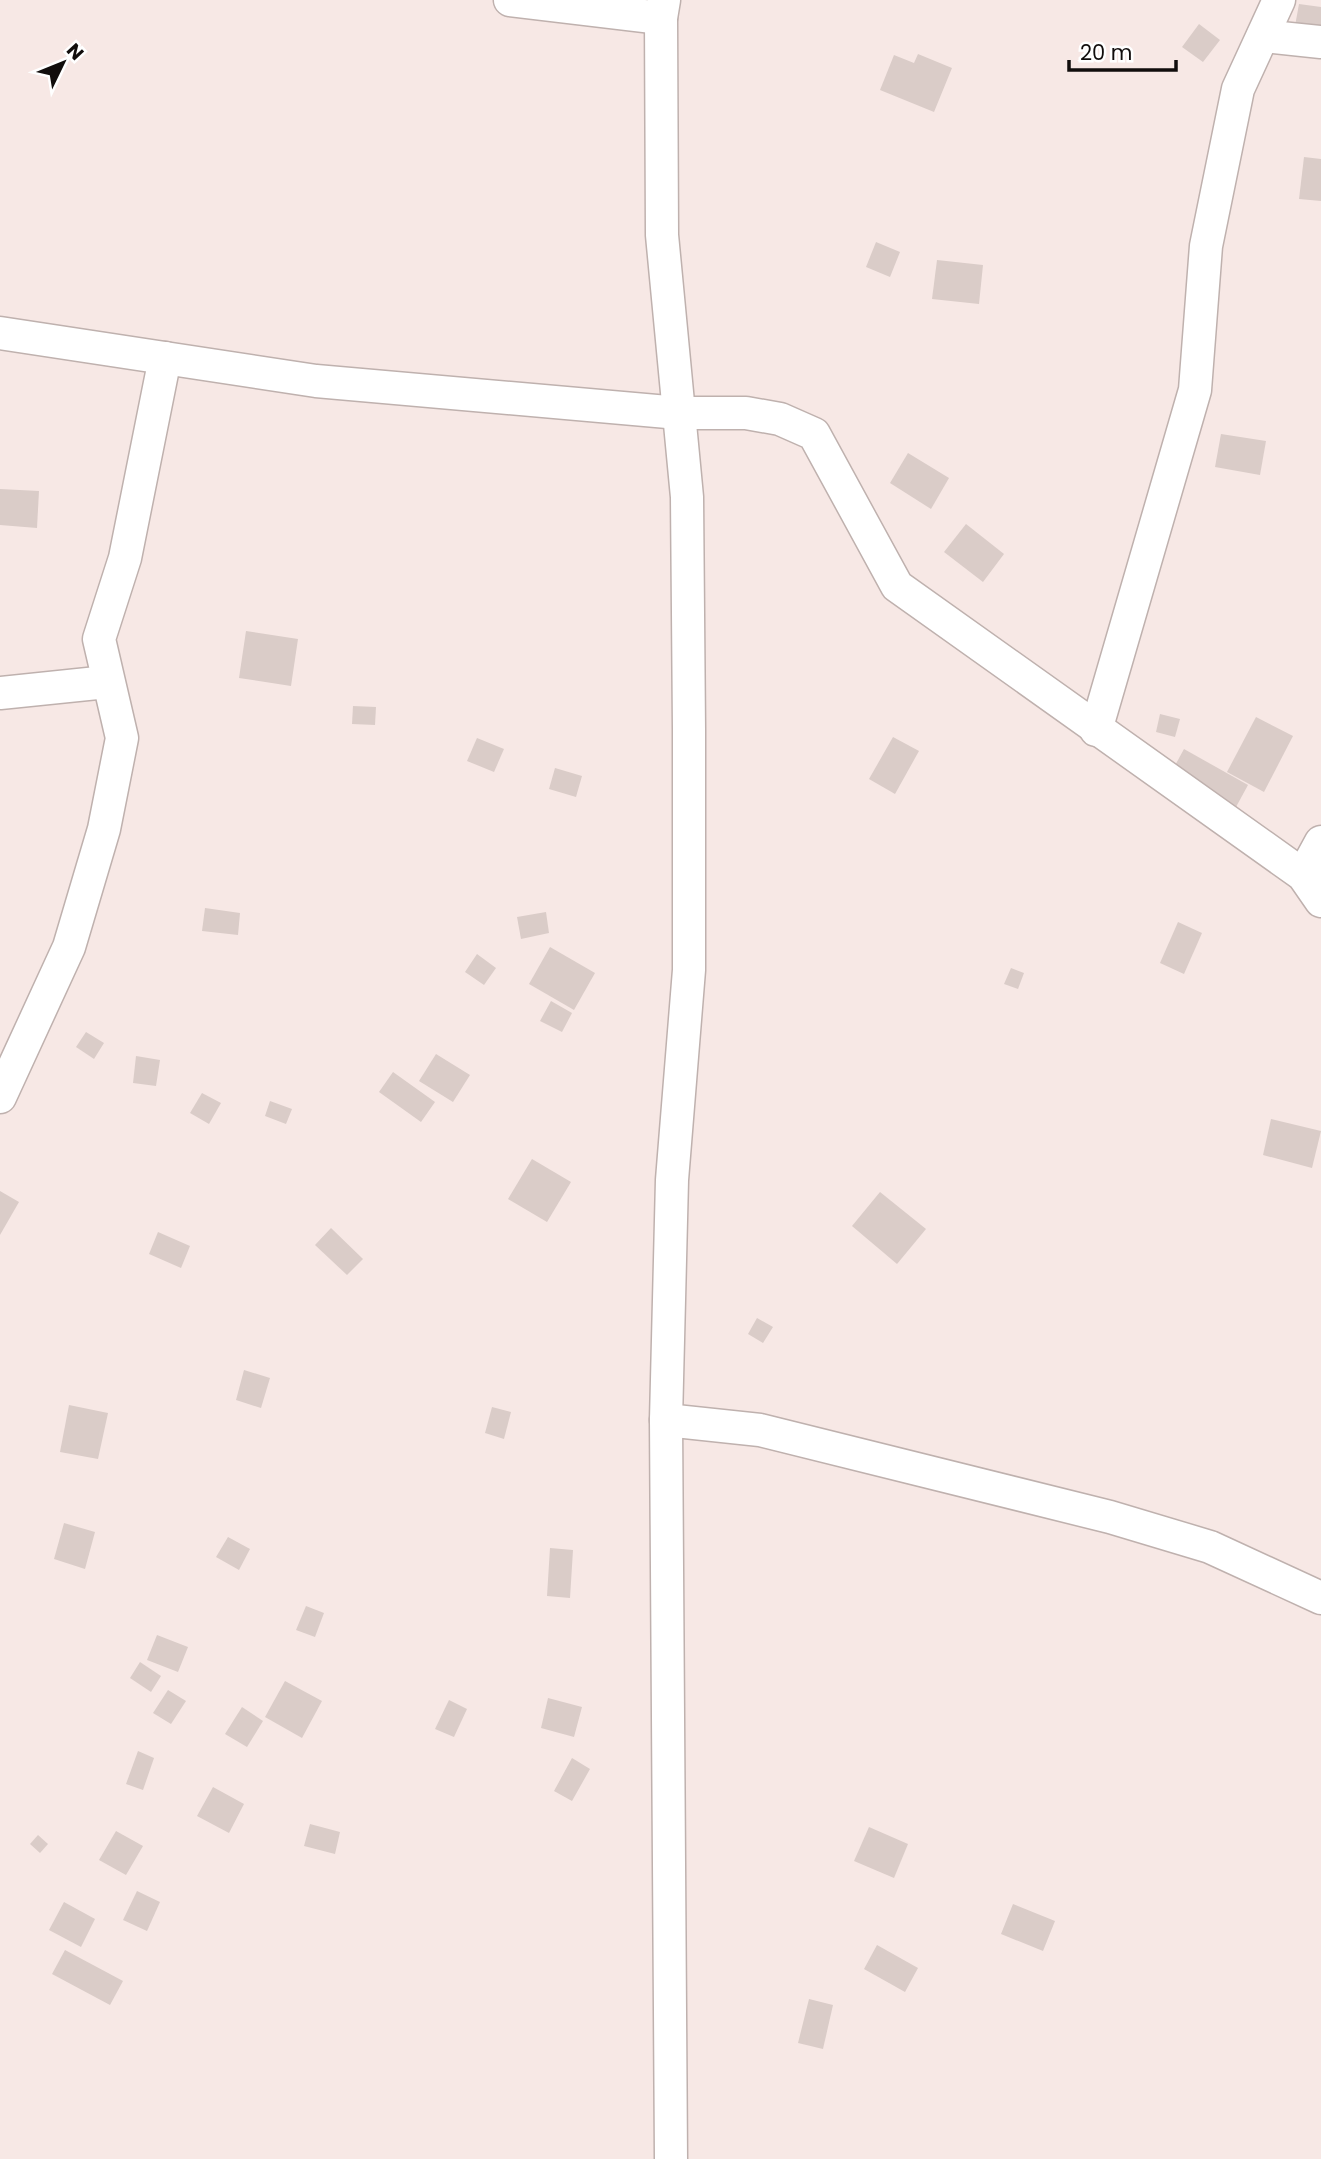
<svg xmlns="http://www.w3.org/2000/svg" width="1321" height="2159" font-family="Poppins,sans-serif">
<rect width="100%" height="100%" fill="#f7e8e5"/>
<!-- building -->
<g fill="#daccc8">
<polygon points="1299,4 1321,7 1321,31 1295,26"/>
<polygon points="1199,24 1220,40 1203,62 1182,47"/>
<polygon points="918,54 952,68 934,112 880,90 894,55 914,63"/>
<polygon points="1304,157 1321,159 1321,201 1299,199"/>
<polygon points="876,242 900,252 890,277 866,267"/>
<polygon points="937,260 983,265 979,304 932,299"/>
<polygon points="1221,434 1266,441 1260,475 1215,467"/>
<polygon points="908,453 949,478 931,509 890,483"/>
<polygon points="0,489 39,491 37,528 0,525"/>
<polygon points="966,524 1004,554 983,582 944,552"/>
<polygon points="246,631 298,639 291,686 239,678"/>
<polygon points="353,706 376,707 375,725 352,724"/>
<polygon points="1160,714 1180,719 1175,737 1156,732"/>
<polygon points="1256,717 1293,736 1264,792 1227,772"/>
<polygon points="893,737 919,751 895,794 869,779"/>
<polygon points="477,738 504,749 494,772 467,761"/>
<polygon points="1184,749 1248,785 1236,807 1172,771"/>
<polygon points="555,768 582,776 576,797 549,789"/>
<polygon points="205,908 240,913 238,935 202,931"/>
<polygon points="546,912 549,933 521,939 517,917"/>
<polygon points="1178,922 1202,933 1184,974 1160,963"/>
<polygon points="550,947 595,973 574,1010 529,984"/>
<polygon points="477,954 496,968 484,985 465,972"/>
<polygon points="1011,968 1024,973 1018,989 1004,984"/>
<polygon points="551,1001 572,1013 562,1032 540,1021"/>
<polygon points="86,1032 104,1043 94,1059 76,1047"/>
<polygon points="436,1054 470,1075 453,1102 419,1081"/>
<polygon points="136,1056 160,1060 156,1086 133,1083"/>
<polygon points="393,1072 435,1102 421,1122 379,1092"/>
<polygon points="202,1093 221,1103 209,1124 190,1113"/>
<polygon points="270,1101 292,1109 286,1124 265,1116"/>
<polygon points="1271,1119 1321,1131 1312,1168 1263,1155"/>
<polygon points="532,1159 571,1182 547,1222 508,1199"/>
<polygon points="0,1191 19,1202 0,1235"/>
<polygon points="880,1192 926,1229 897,1264 852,1226"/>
<polygon points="331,1228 363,1259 347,1275 315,1245"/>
<polygon points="158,1232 190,1246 181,1268 149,1254"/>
<polygon points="757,1318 773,1327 763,1343 748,1334"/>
<polygon points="244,1370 270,1378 261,1408 236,1400"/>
<polygon points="69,1405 108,1413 98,1459 60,1452"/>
<polygon points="492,1407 511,1412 504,1439 485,1433"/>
<polygon points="64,1523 95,1532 85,1569 54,1559"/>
<polygon points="228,1537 250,1549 239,1570 216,1557"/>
<polygon points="550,1548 573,1550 570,1598 547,1596"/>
<polygon points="306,1606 324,1613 315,1637 296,1630"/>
<polygon points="157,1635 188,1647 178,1672 147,1660"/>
<polygon points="140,1662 161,1676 151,1692 130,1678"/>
<polygon points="285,1681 322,1701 302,1738 265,1717"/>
<polygon points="168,1690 186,1701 171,1724 153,1713"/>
<polygon points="548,1698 582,1707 574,1737 541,1728"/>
<polygon points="449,1700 467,1709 454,1737 435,1729"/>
<polygon points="242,1707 263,1721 247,1747 225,1734"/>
<polygon points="138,1751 154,1758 143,1790 126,1784"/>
<polygon points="572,1758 590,1769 572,1801 554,1791"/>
<polygon points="213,1787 244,1804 229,1833 197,1816"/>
<polygon points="310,1824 340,1832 335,1854 304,1846"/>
<polygon points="869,1827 908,1844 894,1878 854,1861"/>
<polygon points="116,1831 143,1846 126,1875 99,1860"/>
<polygon points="38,1835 48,1844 40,1853 30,1844"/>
<polygon points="137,1891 160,1902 147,1931 123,1920"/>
<polygon points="64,1902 95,1919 81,1947 49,1930"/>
<polygon points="1013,1904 1055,1921 1043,1951 1001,1934"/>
<polygon points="877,1945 918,1968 905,1992 864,1969"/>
<polygon points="65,1950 123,1981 110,2005 52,1974"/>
<polygon points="809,1999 833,2005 823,2049 798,2043"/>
</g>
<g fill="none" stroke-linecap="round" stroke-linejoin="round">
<defs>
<g id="street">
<polyline points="510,0 661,18"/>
<polyline points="664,0 661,18 662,235 687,497 689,729 689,970 672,1180 666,1420 671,2159"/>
<polyline points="1263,36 1321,42"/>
<polyline points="0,333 316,381 679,413 746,413 780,419 814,434 897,586 1303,875 1321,901"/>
<polyline points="0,693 107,682"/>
<polyline points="1096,730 1195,390 1206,246 1238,89 1279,0"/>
<polyline points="1303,875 1321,842"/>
<polyline points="0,1097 69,947 104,829 122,738 99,639 125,558 165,358"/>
<polyline points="666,1420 760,1430 1110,1517 1210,1547 1321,1598"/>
</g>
</defs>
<!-- street casing -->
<use href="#street" stroke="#bfb1ae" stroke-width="35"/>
<!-- street -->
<use href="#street" stroke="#fff" stroke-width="32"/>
</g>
<!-- north arrow -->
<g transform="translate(63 63) rotate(47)" stroke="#ffffff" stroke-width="5" paint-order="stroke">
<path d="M0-5L12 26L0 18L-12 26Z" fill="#110d0c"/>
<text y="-10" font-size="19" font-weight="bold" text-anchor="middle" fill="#110d0c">N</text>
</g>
<!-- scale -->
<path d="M1069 60v10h107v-10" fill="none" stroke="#110d0c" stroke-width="3.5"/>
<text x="1080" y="60" font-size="21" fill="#110d0c" stroke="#ffffff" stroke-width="5" paint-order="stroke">20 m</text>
</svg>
